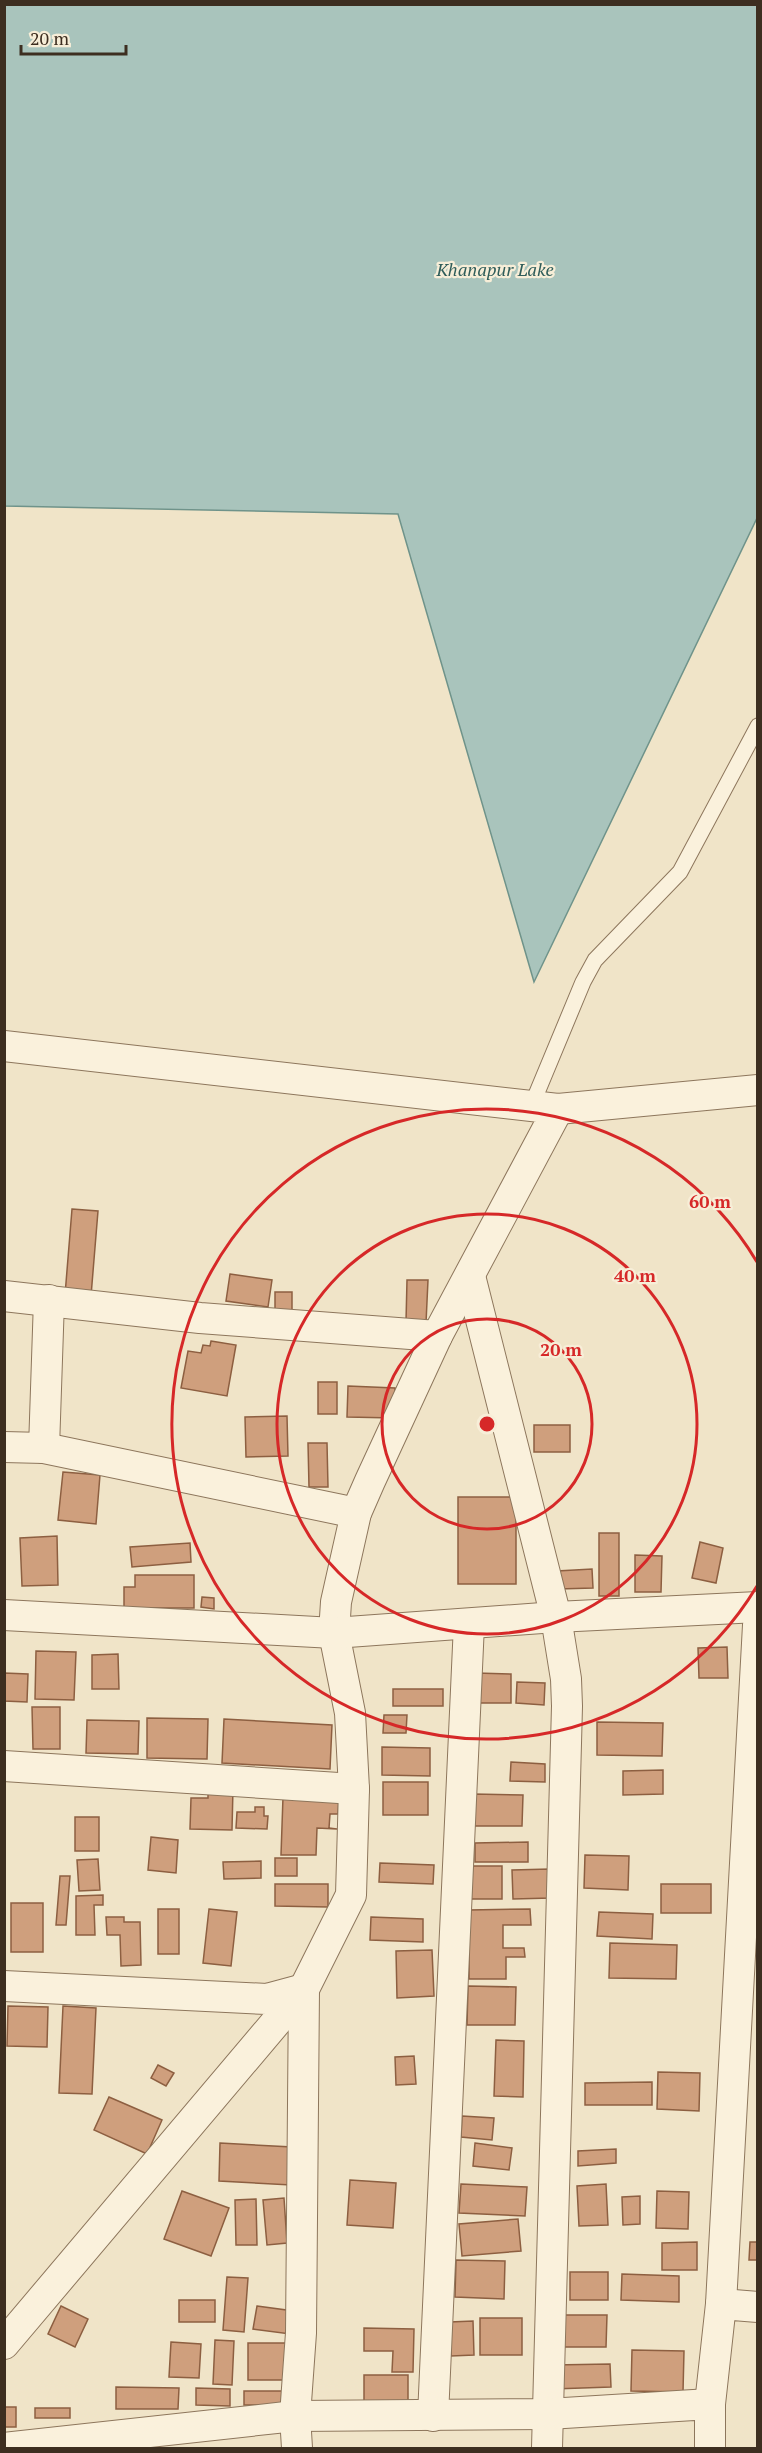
<svg xmlns="http://www.w3.org/2000/svg" width="762" height="2453" font-family="'PT Serif',serif">
<rect width="100%" height="100%" fill="#f0e4c8"/>
<!-- water -->
<polygon fill="#a9c4bc" stroke="#6f938a" stroke-width="1.5" points="5,4 757,5 757,518 534,982 398,514 5,506"/>
<!-- building -->
<g fill="#cf9f7d" stroke="#8d5f41" stroke-width="1.5">
<polygon points="72,1209 98,1211 91,1296 65,1295"/>
<polygon points="230,1274 272,1280 268,1307 226,1301"/>
<polygon points="407,1280 428,1280 426,1323 406,1322"/>
<rect x="275" y="1292" width="17" height="23"/>
<polygon points="211,1341 236,1345 227,1396 181,1388 188,1351 201,1353 203,1345 210,1346"/>
<rect x="318" y="1382" width="19" height="32"/>
<polygon points="348,1386 395,1388 394,1418 347,1417"/>
<polygon points="287,1416 288,1456 246,1457 245,1417"/>
<rect x="534" y="1425" width="36" height="27"/>
<polygon points="308,1443 327,1443 328,1487 309,1487"/>
<polygon points="63,1472 100,1475 96,1524 58,1520"/>
<rect x="458" y="1497" width="58" height="87"/>
<rect x="599" y="1533" width="20" height="63"/>
<polygon points="57,1536 58,1585 22,1586 20,1538"/>
<polygon points="700,1542 723,1548 716,1583 692,1578"/>
<polygon points="190,1543 191,1562 132,1567 130,1547"/>
<polygon points="635,1555 662,1556 661,1592 635,1592"/>
<polygon points="592,1569 593,1588 558,1589 557,1571"/>
<polygon points="135,1575 194,1575 194,1608 124,1608 124,1587 135,1587"/>
<polygon points="202,1597 214,1598 214,1609 201,1607"/>
<polygon points="727,1647 728,1678 699,1678 698,1648"/>
<polygon points="36,1651 76,1652 74,1700 35,1699"/>
<polygon points="118,1654 119,1689 92,1689 92,1655"/>
<polygon points="4,1673 28,1674 27,1702 4,1701"/>
<polygon points="476,1673 511,1674 511,1703 475,1703"/>
<polygon points="517,1682 545,1683 544,1705 516,1703"/>
<rect x="393" y="1689" width="50" height="17"/>
<polygon points="32,1707 60,1707 60,1749 33,1749"/>
<polygon points="384,1715 407,1715 406,1733 383,1733"/>
<polygon points="147,1718 208,1719 207,1759 147,1758"/>
<polygon points="224,1719 332,1725 330,1769 222,1763"/>
<polygon points="87,1720 139,1721 138,1754 86,1753"/>
<polygon points="597,1722 663,1723 662,1756 597,1755"/>
<polygon points="382,1747 430,1748 430,1776 382,1775"/>
<polygon points="511,1762 545,1764 545,1782 510,1781"/>
<polygon points="663,1770 663,1794 623,1795 623,1771"/>
<rect x="383" y="1782" width="45" height="33"/>
<polygon points="208,1787 233,1788 232,1830 190,1829 191,1798 208,1798"/>
<polygon points="473,1794 523,1795 522,1826 473,1826"/>
<polygon points="283,1797 339,1798 338,1814 330,1814 329,1828 337,1829 317,1828 316,1855 281,1855"/>
<polygon points="255,1807 264,1807 264,1816 268,1816 267,1829 236,1828 237,1812 255,1812"/>
<rect x="75" y="1817" width="24" height="34"/>
<polygon points="151,1837 178,1840 176,1873 148,1870"/>
<polygon points="528,1842 528,1862 475,1862 475,1843"/>
<polygon points="585,1855 629,1856 628,1890 584,1888"/>
<rect x="275" y="1858" width="22" height="18"/>
<polygon points="98,1859 100,1890 79,1891 77,1860"/>
<polygon points="261,1861 261,1878 224,1879 223,1862"/>
<polygon points="380,1863 434,1865 433,1884 379,1882"/>
<rect x="469" y="1866" width="33" height="33"/>
<polygon points="550,1869 551,1898 513,1899 512,1870"/>
<polygon points="60,1876 70,1876 66,1925 56,1925"/>
<polygon points="275,1884 328,1884 328,1907 275,1906"/>
<rect x="661" y="1884" width="50" height="29"/>
<polygon points="103,1895 103,1905 94,1905 95,1935 76,1935 76,1896"/>
<rect x="11" y="1903" width="32" height="49"/>
<rect x="158" y="1909" width="21" height="45"/>
<polygon points="209,1909 237,1912 231,1966 203,1963"/>
<polygon points="530,1909 531,1925 503,1925 503,1948 524,1948 525,1957 506,1957 506,1979 469,1979 469,1910"/>
<polygon points="599,1912 653,1914 652,1939 597,1936"/>
<polygon points="106,1917 124,1917 124,1922 140,1922 141,1965 121,1966 120,1935 107,1935"/>
<polygon points="371,1917 423,1919 423,1942 370,1940"/>
<polygon points="610,1943 677,1945 676,1979 609,1978"/>
<polygon points="432,1950 434,1996 397,1998 396,1951"/>
<polygon points="468,1986 516,1987 515,2025 467,2025"/>
<polygon points="8,2006 48,2007 47,2047 7,2046"/>
<polygon points="63,2006 96,2008 92,2094 59,2093"/>
<polygon points="496,2040 524,2041 523,2097 494,2096"/>
<polygon points="414,2056 416,2084 396,2085 395,2057"/>
<polygon points="158,2065 174,2073 166,2086 151,2078"/>
<polygon points="658,2072 700,2073 699,2111 657,2109"/>
<polygon points="652,2082 652,2105 585,2105 585,2083"/>
<polygon points="109,2097 162,2120 147,2154 94,2130"/>
<polygon points="462,2116 494,2118 492,2140 461,2137"/>
<polygon points="220,2143 292,2147 291,2185 219,2181"/>
<polygon points="475,2143 512,2148 509,2170 473,2166"/>
<polygon points="616,2149 616,2163 578,2166 578,2151"/>
<polygon points="350,2180 396,2183 393,2228 347,2225"/>
<polygon points="461,2184 527,2187 525,2216 459,2213"/>
<polygon points="606,2184 608,2225 579,2226 577,2186"/>
<polygon points="182,2191 229,2208 211,2256 164,2239"/>
<polygon points="657,2191 689,2192 688,2229 656,2228"/>
<polygon points="640,2196 640,2224 623,2225 622,2197"/>
<polygon points="284,2198 287,2243 267,2245 263,2200"/>
<polygon points="256,2199 257,2245 236,2245 235,2200"/>
<polygon points="518,2219 521,2251 462,2256 459,2224"/>
<polygon points="697,2242 697,2270 662,2270 662,2243"/>
<polygon points="750,2242 758,2242 758,2260 749,2260"/>
<polygon points="456,2260 505,2261 504,2299 455,2297"/>
<rect x="570" y="2272" width="38" height="28"/>
<polygon points="622,2274 679,2276 679,2302 621,2300"/>
<polygon points="227,2277 248,2278 244,2332 223,2330"/>
<rect x="179" y="2300" width="36" height="22"/>
<polygon points="61,2306 88,2319 75,2347 48,2334"/>
<polygon points="257,2306 301,2312 298,2335 253,2329"/>
<polygon points="561,2315 607,2315 606,2347 560,2347"/>
<rect x="480" y="2318" width="42" height="37"/>
<polygon points="473,2321 474,2355 451,2356 450,2322"/>
<polygon points="364,2328 414,2329 413,2372 392,2372 393,2351 364,2351"/>
<polygon points="215,2340 234,2341 232,2385 213,2384"/>
<polygon points="171,2342 201,2344 199,2378 169,2377"/>
<rect x="248" y="2343" width="39" height="37"/>
<polygon points="632,2350 684,2351 683,2392 631,2391"/>
<polygon points="610,2364 611,2387 553,2389 553,2365"/>
<rect x="364" y="2375" width="44" height="41"/>
<polygon points="116,2387 179,2388 178,2409 116,2409"/>
<polygon points="196,2388 230,2389 230,2406 196,2405"/>
<rect x="244" y="2391" width="51" height="14"/>
<rect x="4" y="2407" width="12" height="20"/>
<rect x="35" y="2408" width="35" height="10"/>
</g>
<g fill="none" stroke-linecap="round" stroke-linejoin="round">
<defs>
<polyline id="service" points="531,1107 583,982 595,960 680,872 758,726"/>
<g id="minor">
<polyline points="4,1046 558,1109 437,1336 370,1481 356,1513 336,1602 334,1633 350,1713 354,1789 351,1895 304,1989 301,2333 295,2416 297,2448"/>
<polyline points="558,1109 758,1090"/>
<polyline points="470,1276 556,1617 566,1679 567,1706 547,2448"/>
<polyline points="4,1296 200,1318 437,1336"/>
<polyline points="4,1447 44,1448 356,1513"/>
<polyline points="44,1448 49,1300"/>
<polyline points="4,1615 334,1633 556,1617 758,1607"/>
<polyline points="4,1766 354,1789"/>
<polyline points="4,1986 267,1999 304,1989 4,2344"/>
<polyline points="721,2304 758,1625"/>
<polyline points="710,2404 721,2304 758,2307"/>
<polyline points="433,2416 469,1624"/>
<polyline points="4,2448 295,2416 548,2414 710,2404 710,2448"/>
</g>
</defs>
<!-- service casing -->
<use href="#service" stroke="#8d765c" stroke-width="17"/>
<!-- minor casing -->
<use href="#minor" stroke="#8d765c" stroke-width="32"/>
<!-- service -->
<use href="#service" stroke="#faf1dc" stroke-width="15"/>
<!-- minor -->
<use href="#minor" stroke="#faf1dc" stroke-width="30"/>
</g>
<!-- distance rings -->
<g fill="none" stroke="#d62828" stroke-width="3">
<circle cx="487" cy="1424" r="105"/>
<circle cx="487" cy="1424" r="210"/>
<path d="M757 1586A315 315 0 1 1 757 1262"/>
</g>
<g text-anchor="middle" dominant-baseline="central" stroke-width="4.5" stroke-linejoin="round" paint-order="stroke">
<!-- water labels -->
<g font-size="18" font-style="italic" fill="#2f5d5a" stroke="#f7eed8">
<text x="495" y="269">Khanapur Lake</text>
</g>
</g>
<circle cx="487" cy="1424" r="9" fill="#d62828" stroke="#f7eed8" stroke-width="3"/>
<g font-size="18" text-anchor="middle" font-weight="bold" fill="#d62828" stroke="#f7eed8" stroke-width="4.5" stroke-linejoin="round" paint-order="stroke">
<text x="710" y="1208">60 m</text>
<text x="635" y="1282">40 m</text>
<text x="561" y="1356">20 m</text>
</g>
<!-- border -->
<rect width="762" height="2453" fill="none" stroke="#3d2e20" stroke-width="12"/>
<!-- scale -->
<path d="M21 45v9h105v-9" fill="none" stroke="#3d2e20" stroke-width="3"/>
<text x="30" y="45" font-size="18" fill="#3d2e20" stroke="#f7eed8" stroke-width="4.5" paint-order="stroke">20 m</text>
</svg>
